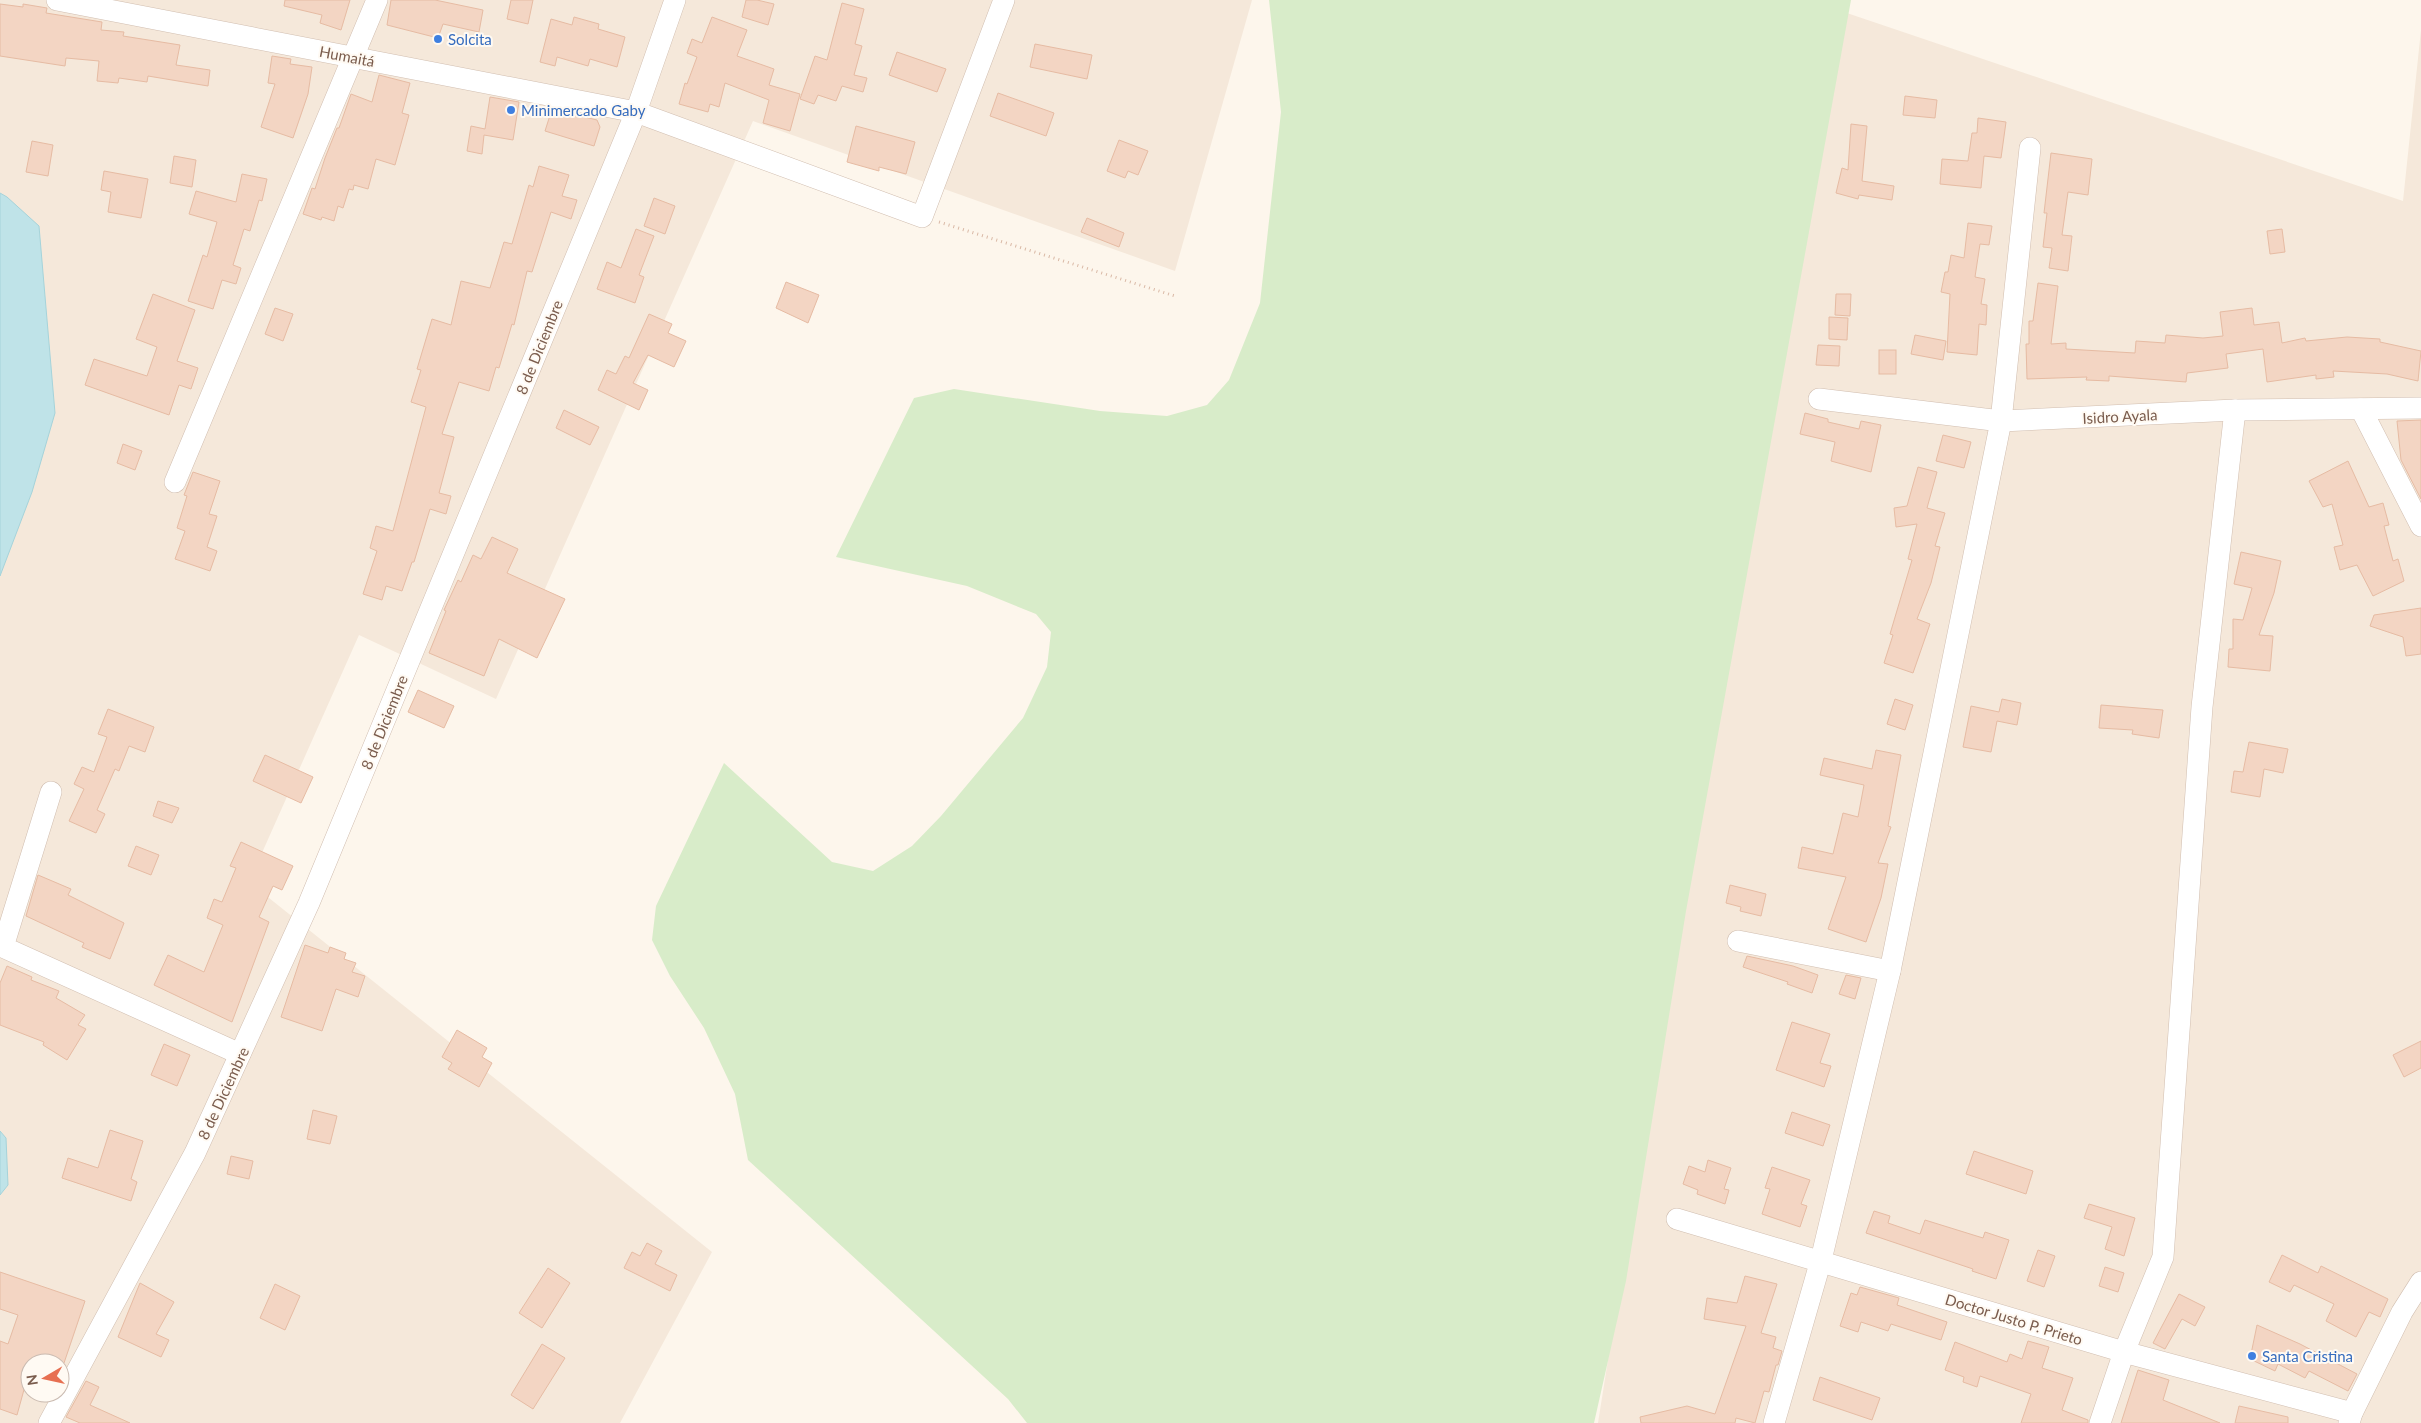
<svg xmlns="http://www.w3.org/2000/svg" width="2421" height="1423" font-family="Lato,sans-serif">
<rect width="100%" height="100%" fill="#fdf6ec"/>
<!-- residential -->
<g fill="#f5e8da" fill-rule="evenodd">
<path d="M0,0H1252L1175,271L753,121L496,699L359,635L249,882L712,1252L620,1423H0ZM30,1363H60V1393H30Z"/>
<polygon points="1838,10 2403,201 2421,30 2421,1423 1598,1423 1636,1183"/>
</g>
<!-- green -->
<polygon fill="#d8ecc9" points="1269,0 1851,0 1686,911 1626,1281 1594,1423 1027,1423 1008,1399 748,1160 735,1094 704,1028 670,976 652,940 656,906 724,763 832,862 873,871 912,846 941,816 1023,718 1047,667 1051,632 1036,614 967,586 836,557 914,398 954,389 1100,411 1167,416 1207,405 1229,380 1260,303 1281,112"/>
<!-- water -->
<g fill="#bfe3e8" stroke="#a5d3da">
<polygon points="0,193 7,197 39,226 55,413 32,492 0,576"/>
<polygon points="0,1131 6,1138 8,1185 0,1195"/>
</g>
<!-- building -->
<g fill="#f3d5c3" stroke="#e6bba3">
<polygon points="285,0 350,0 341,30 320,23 322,15 284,6"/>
<polygon points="391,0 435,0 483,10 479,32 443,24 438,38 387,25"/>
<polygon points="511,0 533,0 528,24 507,19"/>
<polygon points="746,0 757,0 774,4 768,25 742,17"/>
<polygon points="842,3 864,9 855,44 862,46 854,75 867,78 863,92 842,86 836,101 818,95 814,104 800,99 815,56 827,60"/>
<polygon points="0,4 23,7 23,4 47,8 46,13 102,22 101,30 124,32 123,36 180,45 176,65 210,70 208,86 148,76 147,82 119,78 118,83 97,81 99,61 66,58 65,66 0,56"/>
<polygon points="574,17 599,24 598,29 625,37 617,67 590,59 588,66 557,57 555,66 540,62 551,19 572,25"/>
<polygon points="712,17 747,30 737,56 774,69 769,85 800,94 790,131 763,123 769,100 725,83 719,107 710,104 708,112 679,104 685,83 687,84 697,57 687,53 692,39 702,43"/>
<polygon points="1035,44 1092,55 1087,79 1030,67"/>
<polygon points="897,52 946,69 937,92 889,75"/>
<polygon points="272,56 291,59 290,64 312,67 308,94 293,138 261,127 275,84 268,83"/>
<polygon points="379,75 410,83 402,113 409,115 395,165 376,159 368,189 354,185 353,190 349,189 343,208 338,206 334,221 322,217 321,220 303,214 312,188 315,189 325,158 337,128 339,128 351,94 372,102"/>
<polygon points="998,93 1054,113 1046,136 990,116"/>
<polygon points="1905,96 1937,100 1935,118 1903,115"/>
<polygon points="490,97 519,102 513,140 484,135 482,154 467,151 471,126 485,129"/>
<polygon points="552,109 597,120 600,127 594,146 545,131"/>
<polygon points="1978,118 2006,122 2001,158 1984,156 1981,188 1940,184 1942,159 1968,161 1972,133 1977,133"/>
<polygon points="1851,124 1867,126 1862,181 1894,186 1892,200 1859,195 1858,199 1836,193 1842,168 1848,170"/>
<polygon points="856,126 915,142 906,174 879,167 879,171 847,162"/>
<polygon points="1119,140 1148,151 1138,175 1128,171 1125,178 1107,171"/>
<polygon points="32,141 53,145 48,176 26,172"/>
<polygon points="2051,153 2092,159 2088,195 2068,192 2062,235 2072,236 2068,271 2049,268 2052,248 2043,247 2047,213 2044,213"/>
<polygon points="174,156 196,160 192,187 170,183"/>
<polygon points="539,166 569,175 562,196 577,200 571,219 551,212 532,272 527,271 514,325 512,324 499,368 496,367 489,391 459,382 442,434 454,437 439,493 451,496 446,514 430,509 414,562 412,562 402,591 386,586 382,600 363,594 377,551 370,548 376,526 393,531 426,407 411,402 421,370 417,369 432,319 451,325 461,281 490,288 504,242 512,244 529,185 533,187"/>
<polygon points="104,171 148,179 141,218 108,212 111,192 101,190"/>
<polygon points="242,174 267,179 262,201 259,200 250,231 244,229 233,265 241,268 236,284 222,280 213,309 188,301 203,255 207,257 217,222 189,214 196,191 236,202"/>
<polygon points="654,198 675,206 665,234 644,226"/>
<polygon points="1087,218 1124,233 1119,247 1081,232"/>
<polygon points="1968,223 1992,226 1989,245 1980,244 1975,277 1985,279 1981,304 1987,305 1986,325 1979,324 1977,355 1947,352 1950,294 1941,292 1945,272 1948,272 1951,255 1964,258"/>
<polygon points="636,229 654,236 639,275 644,277 635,303 597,289 607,262 621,268"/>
<polygon points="2282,229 2285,252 2270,254 2267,231"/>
<polygon points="786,282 819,295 808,323 776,308"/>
<polygon points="2038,283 2058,286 2051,344 2066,343 2066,349 2135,353 2136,341 2165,343 2166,335 2203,338 2223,336 2220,312 2252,308 2254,325 2279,322 2282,343 2305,338 2306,341 2347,337 2380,339 2380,342 2421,351 2418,381 2387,374 2333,371 2334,377 2316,379 2316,375 2267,382 2263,349 2226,354 2228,368 2187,373 2186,382 2109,376 2109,381 2086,380 2087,377 2027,379 2026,344 2029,344 2029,321 2033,321"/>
<polygon points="153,294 195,310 177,361 198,368 191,389 179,385 169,415 85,385 94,359 147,376 157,347 136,339"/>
<polygon points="1836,294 1851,294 1850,316 1835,315"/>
<polygon points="275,308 293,314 283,341 265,334"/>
<polygon points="649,314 672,324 668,333 686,341 674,367 648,355 633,383 648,390 639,410 598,390 607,370 616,374 625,356 629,358"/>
<polygon points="1829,317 1848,318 1847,340 1829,339"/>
<polygon points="1915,335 1946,341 1943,360 1911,354"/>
<polygon points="1818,345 1840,346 1839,366 1816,365"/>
<rect x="1879" y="350" width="17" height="24"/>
<polygon points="564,410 599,427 590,445 556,428"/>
<polygon points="1805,413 1828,419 1828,422 1859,429 1861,421 1881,425 1871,472 1831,461 1835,442 1800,434"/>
<polygon points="2421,420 2421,499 2401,460 2397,421"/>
<polygon points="1943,435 1971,442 1964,468 1936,461"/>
<polygon points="123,444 142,451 135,470 117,463"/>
<polygon points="2348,461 2369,507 2383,503 2389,525 2384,526 2393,561 2398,559 2404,581 2373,596 2357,565 2340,570 2334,547 2343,545 2332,504 2323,507 2309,481"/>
<polygon points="1918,467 1937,472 1927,508 1945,513 1935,546 1940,547 1931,583 1917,619 1930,624 1913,673 1884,663 1893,635 1890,634 1912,560 1908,559 1917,524 1896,527 1894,508 1907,506"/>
<polygon points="193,472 220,481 209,514 217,516 207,547 217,551 210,571 175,559 185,531 177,528 187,496 184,495"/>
<polygon points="492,537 518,549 507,573 565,599 537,658 499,639 484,676 429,653 446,611 444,610 458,580 461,582 473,555 481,559"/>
<polygon points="2241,552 2281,561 2274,593 2259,635 2273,636 2270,671 2228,667 2229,649 2233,649 2233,619 2243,620 2252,588 2234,584"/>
<polygon points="2421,608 2421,654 2406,656 2403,637 2370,626 2374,615"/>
<polygon points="418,690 454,706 444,728 408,712"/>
<polygon points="1895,699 1913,705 1905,730 1887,724"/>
<polygon points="2002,699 2021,703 2017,725 1997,721 1991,752 1963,747 1971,706 1999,712"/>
<polygon points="2101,705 2163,710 2159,738 2132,734 2133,730 2099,728"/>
<polygon points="108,709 154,727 145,752 129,746 119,771 115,769 97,810 105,814 96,833 69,821 84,789 74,784 82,767 94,772 107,737 98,734"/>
<polygon points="2249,742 2288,749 2283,773 2264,769 2260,797 2231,792 2234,771 2243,772"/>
<polygon points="1876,750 1901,755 1888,826 1891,827 1878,863 1888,864 1881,898 1866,942 1828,929 1846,877 1798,868 1802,847 1833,854 1843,813 1858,817 1864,785 1820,775 1824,758 1872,769"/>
<polygon points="265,755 313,777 301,803 253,781"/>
<polygon points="158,801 179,808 172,823 153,816"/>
<polygon points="241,842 293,866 282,890 273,886 259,917 269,922 232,1022 154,985 168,955 204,972 223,925 207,918 214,899 222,902 236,868 230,866"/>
<polygon points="136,846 159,855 151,875 128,866"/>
<polygon points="38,875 71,889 68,895 124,923 110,959 82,947 84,943 26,916"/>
<polygon points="1730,885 1766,894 1761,916 1740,911 1741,907 1726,903"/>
<polygon points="305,945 328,953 330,947 346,953 344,959 356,963 352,972 365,976 358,997 336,989 322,1031 281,1017"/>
<polygon points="1747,956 1793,966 1818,975 1812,993 1787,984 1788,982 1743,967"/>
<polygon points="7,966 32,977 31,980 59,991 56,998 85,1015 78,1025 86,1029 67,1060 43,1045 44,1042 0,1025 0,983"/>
<polygon points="1846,975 1861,978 1855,999 1839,994"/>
<polygon points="1792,1022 1830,1034 1820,1063 1831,1066 1824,1087 1776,1070"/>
<polygon points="457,1030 487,1048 482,1057 492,1063 479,1087 448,1069 452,1063 442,1057"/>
<polygon points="2421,1041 2421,1068 2404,1077 2393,1055"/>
<polygon points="164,1044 190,1055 177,1086 151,1075"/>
<polygon points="313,1110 337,1116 330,1144 307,1139"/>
<polygon points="1792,1112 1830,1125 1823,1146 1785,1133"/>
<polygon points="110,1130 143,1141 131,1179 137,1182 131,1201 62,1178 68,1158 98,1168"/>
<polygon points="1974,1151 2033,1171 2026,1194 1966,1174"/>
<polygon points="231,1156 253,1161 249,1179 227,1174"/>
<polygon points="1708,1160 1731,1168 1724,1189 1729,1190 1725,1204 1697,1194 1698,1190 1683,1184 1689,1166 1705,1172"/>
<polygon points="1772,1167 1810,1180 1801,1204 1807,1206 1800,1227 1762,1214 1770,1189 1765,1188"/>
<polygon points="2089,1204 2135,1218 2124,1256 2105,1249 2112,1227 2084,1218"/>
<polygon points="1874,1211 1890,1216 1888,1223 1920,1234 1925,1220 1983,1238 1985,1232 2009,1240 1996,1279 1972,1271 1973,1269 1866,1233"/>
<polygon points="647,1243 662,1251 655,1264 677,1275 670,1291 624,1268 632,1252 640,1256"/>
<polygon points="2038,1250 2055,1256 2044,1287 2027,1281"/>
<polygon points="2282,1255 2318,1273 2321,1266 2388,1299 2380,1317 2369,1312 2356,1337 2326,1321 2334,1304 2294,1285 2290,1292 2269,1282"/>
<polygon points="2105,1267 2124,1273 2118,1292 2099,1286"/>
<polygon points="548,1268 570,1283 542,1328 519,1313"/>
<polygon points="0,1272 85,1301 64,1363 30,1363 30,1388 25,1386 17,1415 0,1409 0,1341 8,1344 18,1315 0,1309"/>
<polygon points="1745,1276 1777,1284 1761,1333 1776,1337 1773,1348 1782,1351 1778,1365 1776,1365 1769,1392 1764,1391 1755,1423 1736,1418 1735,1423 1641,1423 1640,1417 1687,1406 1715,1414 1746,1326 1704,1319 1707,1298 1737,1303"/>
<polygon points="140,1283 174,1302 156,1334 169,1340 161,1357 118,1337"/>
<polygon points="275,1284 300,1296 285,1330 260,1318"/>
<polygon points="1860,1287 1899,1298 1897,1305 1947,1322 1941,1340 1891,1324 1888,1331 1861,1322 1858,1332 1840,1326 1851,1293 1857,1295"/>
<polygon points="2179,1294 2205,1307 2195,1326 2182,1319 2165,1349 2153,1343"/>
<polygon points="2257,1325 2300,1344 2357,1374 2348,1391 2309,1371 2305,1378 2278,1364 2275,1371 2250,1359"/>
<polygon points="2028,1341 2049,1347 2042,1368 2073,1378 2062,1410 2088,1420 2088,1423 2021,1423 2031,1394 1980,1376 1977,1387 1963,1382 1964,1377 1945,1370 1955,1342 2007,1362 2010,1354 2022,1359"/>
<polygon points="542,1344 565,1358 533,1409 511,1395"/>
<polygon points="2138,1370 2169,1380 2163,1400 2220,1423 2121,1423"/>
<polygon points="1820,1377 1880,1398 1872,1420 1813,1400"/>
<polygon points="86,1381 99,1387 90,1405 130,1423 80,1423 66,1417"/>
<polygon points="2239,1406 2288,1417 2288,1423 2235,1423"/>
</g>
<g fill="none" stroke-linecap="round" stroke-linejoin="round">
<defs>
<g id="minor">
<polyline points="57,0 636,112 922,217 1004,0"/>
<polyline points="1819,399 2001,421 2235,410 2421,408"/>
<polyline points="2361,409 2421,526"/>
<polyline points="175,482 377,0"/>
<polyline points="51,792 3,947 240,1054"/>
<polyline points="1738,941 1890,971"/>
<polyline points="1677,1219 2124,1352 2352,1413"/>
<polyline points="49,1423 195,1153 309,903 636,112 675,0"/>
<polyline points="1774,1423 1821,1260 1890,971 2001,421 2030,148"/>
<polyline points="2100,1423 2124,1352 2163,1257 2202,707 2235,410"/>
<polyline points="2349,1423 2352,1413 2402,1312 2421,1282"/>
</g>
</defs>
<!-- minor casing -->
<use href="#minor" stroke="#d1beb0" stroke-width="22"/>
<!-- path -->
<polyline stroke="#d9b8a5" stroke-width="3" stroke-dasharray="1 4" stroke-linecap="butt" points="939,222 1175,296"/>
<!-- minor -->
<use href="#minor" stroke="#fff" stroke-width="21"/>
</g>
<!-- markers -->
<g fill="#3f7fe0" stroke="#fffaf3" stroke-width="2">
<circle cx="438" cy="39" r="5"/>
<circle cx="511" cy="110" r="5"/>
<circle cx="2252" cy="1356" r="5"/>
</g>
<g text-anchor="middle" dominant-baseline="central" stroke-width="4" stroke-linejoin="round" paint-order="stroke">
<!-- shop labels -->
<g font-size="15" fill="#366cbe" stroke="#fffaf3" text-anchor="start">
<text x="448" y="39">Solcita</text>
<text x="521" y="110">Minimercado Gaby</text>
<text x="2262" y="1356">Santa Cristina</text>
</g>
<!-- street labels -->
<g font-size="15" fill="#7a5c4d" stroke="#fffaf3">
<text transform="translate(347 56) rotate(11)">Humaitá</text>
<text transform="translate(539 347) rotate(-68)">8 de Diciembre</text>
<text transform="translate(2120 416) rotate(-3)">Isidro Ayala</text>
<text transform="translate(384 722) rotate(-68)">8 de Diciembre</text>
<text transform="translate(223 1093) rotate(-65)">8 de Diciembre</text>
<text transform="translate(2014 1319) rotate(17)">Doctor Justo P. Prieto</text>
</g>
</g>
<!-- north arrow -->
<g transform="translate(45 1378) rotate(261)"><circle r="24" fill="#fffaf3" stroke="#cabbb1"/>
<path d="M0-4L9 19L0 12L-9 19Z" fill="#e76f51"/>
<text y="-8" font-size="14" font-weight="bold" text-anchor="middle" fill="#7a5c4d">N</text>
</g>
</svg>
